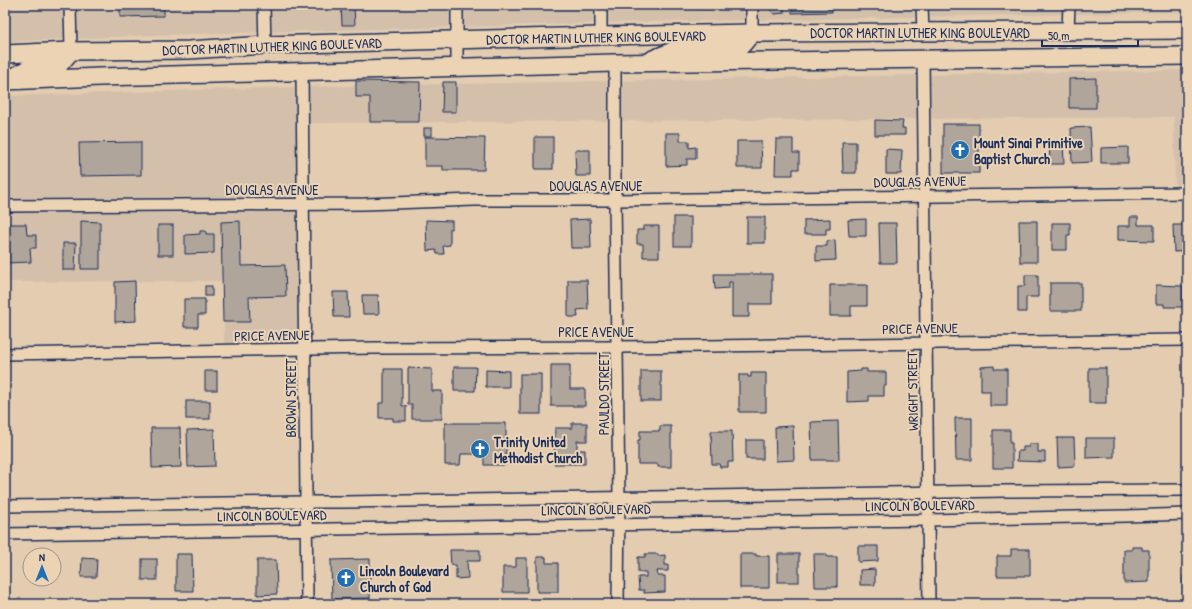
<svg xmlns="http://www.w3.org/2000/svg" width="1192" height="609" font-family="'Patrick Hand',sans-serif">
<rect width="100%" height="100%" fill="#e3ccb0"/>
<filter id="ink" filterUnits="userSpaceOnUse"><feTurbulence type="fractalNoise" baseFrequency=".025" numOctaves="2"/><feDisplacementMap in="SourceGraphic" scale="8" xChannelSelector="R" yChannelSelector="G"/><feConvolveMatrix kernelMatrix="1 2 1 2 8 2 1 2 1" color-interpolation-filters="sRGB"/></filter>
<g filter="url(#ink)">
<!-- built -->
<g fill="#d4c0aa">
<polygon points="5,5 1187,5 1187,12 644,22 155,35 5,42"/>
<polygon points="1187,70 1187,192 1175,192 1174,117 308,123 308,347 224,348 224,281 5,282 5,96 293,87"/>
</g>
<!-- building -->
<g fill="#b0a59b" stroke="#1b2f5e">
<polygon points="120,5 164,5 164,16 120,17"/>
<polygon points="341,5 354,5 355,25 342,25"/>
<rect x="697" y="5" width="23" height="4"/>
<polygon points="769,5 784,5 784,13 775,14 769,9"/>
<polygon points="792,5 832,5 832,12 792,13"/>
<polygon points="1096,78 1096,108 1069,108 1069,79"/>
<polygon points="356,81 420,82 419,122 370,122 370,97 356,97"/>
<polygon points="443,82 456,82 456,112 442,112"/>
<polygon points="875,120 903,121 902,128 905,128 905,135 875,135"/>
<rect x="943" y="124" width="36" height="49"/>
<polygon points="1090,127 1092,162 1072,163 1071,128"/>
<rect x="424" y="128" width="8" height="8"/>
<polygon points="666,133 680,133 680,141 689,141 689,148 696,147 696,159 687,159 687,165 666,166"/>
<polygon points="425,137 485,138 484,170 443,170 443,166 425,166"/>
<rect x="535" y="137" width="18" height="32"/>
<polygon points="776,139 793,139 793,153 799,153 799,169 793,169 793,175 775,175"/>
<polygon points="1063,140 1064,164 1050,164 1049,141"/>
<polygon points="737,141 761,141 762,168 737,168"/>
<polygon points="141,142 141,175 80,176 79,143"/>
<polygon points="842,142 856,142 856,173 843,173"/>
<polygon points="1128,147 1128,163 1101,163 1101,148"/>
<polygon points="886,149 902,150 901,174 886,174"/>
<polygon points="575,150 590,150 590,176 576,176"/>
<rect x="674" y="217" width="17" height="29"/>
<rect x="747" y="217" width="18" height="26"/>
<polygon points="1130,217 1138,217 1138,225 1154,225 1154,241 1118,240 1118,226 1130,226"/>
<polygon points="590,219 591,248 571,248 570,220"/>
<polygon points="830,219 830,229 826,229 826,234 804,234 804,220"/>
<polygon points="866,219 866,236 849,236 848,220"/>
<polygon points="426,220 452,221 452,228 450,228 450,245 443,246 444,254 437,254 436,250 427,251"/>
<polygon points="81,221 100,222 100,269 81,269"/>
<polygon points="240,221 241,266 285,265 286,296 249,297 250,322 223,322 221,222"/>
<polygon points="1019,221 1037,221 1037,262 1020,262"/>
<polygon points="879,223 896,223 897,263 880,263"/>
<polygon points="1052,223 1070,223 1070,235 1067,235 1067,250 1052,250"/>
<polygon points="5,224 26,224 27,235 36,235 36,248 30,248 31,262 5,263"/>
<rect x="158" y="225" width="15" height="30"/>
<polygon points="1173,225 1187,225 1187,251 1174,252"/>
<polygon points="643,226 659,226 659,257 643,257 643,244 637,244 637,230 643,230"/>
<polygon points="200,231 206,231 206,234 214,234 214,253 185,254 185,235 200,234"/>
<polygon points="835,240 836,260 816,261 816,246 827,246 827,241"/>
<polygon points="63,243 76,243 75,270 63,270"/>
<polygon points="714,274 772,274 772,304 749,304 749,317 732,317 732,282 729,282 729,288 715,289"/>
<polygon points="1025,275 1038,275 1038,297 1026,297 1026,312 1018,312 1018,286 1025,286"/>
<polygon points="568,280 587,280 588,309 577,310 578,317 568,317"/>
<polygon points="135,281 136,321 115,322 115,282"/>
<rect x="1050" y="283" width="31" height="28"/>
<polygon points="830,285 867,285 867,306 851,306 851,316 830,316"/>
<polygon points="1156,285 1183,286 1183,307 1164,307 1164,304 1156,304"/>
<rect x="205" y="286" width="7" height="10"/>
<polygon points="333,292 348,292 349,317 334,317"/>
<polygon points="362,295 378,295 379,314 363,314"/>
<polygon points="184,299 205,299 205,315 198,315 198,327 184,327"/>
<polygon points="551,365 570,365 570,389 585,389 585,406 551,406"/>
<polygon points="994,366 994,369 1007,369 1007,406 990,406 990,391 981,391 981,367"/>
<polygon points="454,367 476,367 475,391 454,391"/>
<polygon points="408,368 432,369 432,391 442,391 442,419 412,419 412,405 408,405"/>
<rect x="1089" y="368" width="17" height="35"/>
<polygon points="384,369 402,369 402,406 406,406 406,421 393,421 393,418 379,418 379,403 384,403"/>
<polygon points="861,369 867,369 867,372 886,372 886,386 884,386 884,396 869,396 869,401 847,402 847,372 861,371"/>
<polygon points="486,370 509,371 509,387 486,387"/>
<rect x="205" y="371" width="12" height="19"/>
<rect x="641" y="371" width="20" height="30"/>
<polygon points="751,373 766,373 766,412 739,412 739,375 748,375 748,377 751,377"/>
<rect x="520" y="374" width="21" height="40"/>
<rect x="186" y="401" width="24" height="18"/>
<polygon points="955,418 972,418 972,460 956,460"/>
<polygon points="838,421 839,460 812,460 811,422"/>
<polygon points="445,423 506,423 506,465 484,465 484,454 461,454 460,465 445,465"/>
<polygon points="572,423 587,423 587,441 577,441 577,450 585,450 585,464 554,464 555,428 572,428"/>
<polygon points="660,426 671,426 671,467 658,467 658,464 638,464 638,440 640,440 640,431 660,431"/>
<polygon points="793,426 794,460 776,461 775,427"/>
<polygon points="151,428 180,428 181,467 152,468"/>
<polygon points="214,429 215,466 188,467 187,430"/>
<polygon points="993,430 1010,430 1010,443 1012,443 1012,468 993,468"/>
<polygon points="711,431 732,431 733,462 728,462 728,467 720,467 719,464 712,464"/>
<polygon points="1057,438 1074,438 1075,466 1058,467"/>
<polygon points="1086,438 1114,438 1114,457 1086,458"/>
<rect x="746" y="440" width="17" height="19"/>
<polygon points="1029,444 1038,444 1038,452 1045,452 1045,462 1017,461 1018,451 1023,451 1023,447 1029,447"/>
<polygon points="858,546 878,546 878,561 858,562"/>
<polygon points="1132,547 1142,547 1142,550 1149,550 1149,582 1124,583 1124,550 1132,550"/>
<polygon points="1011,549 1030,549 1030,576 997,576 997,556 1011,556"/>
<polygon points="450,550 480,550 480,561 467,561 468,578 456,579 456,565 451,565"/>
<polygon points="176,554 192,554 193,591 176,591"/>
<polygon points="645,554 658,554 658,556 665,555 665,565 668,565 668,571 657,571 658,576 665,576 665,592 644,593 644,590 639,590 638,577 646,577 646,572 638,572 638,557 645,557"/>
<polygon points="740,554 756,554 756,556 769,556 769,588 740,588"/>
<rect x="778" y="554" width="21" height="28"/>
<polygon points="814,554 827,554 827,557 837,557 837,587 815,587"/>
<polygon points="537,557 546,557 546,563 558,563 558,592 537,592"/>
<polygon points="82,558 97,559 96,577 81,577"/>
<polygon points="516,558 527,558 527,592 503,592 503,567 516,567"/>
<rect x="142" y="559" width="15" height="21"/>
<polygon points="370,559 370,598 332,599 331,560"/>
<polygon points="257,560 276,560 277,594 257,595"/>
<polygon points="875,569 875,585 860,585 860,570"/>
<rect x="1183" y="577" width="4" height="12"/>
<polygon points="775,602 785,602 786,604 775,604"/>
</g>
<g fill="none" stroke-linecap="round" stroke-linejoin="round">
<defs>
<g id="street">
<polyline points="70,5 71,51"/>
<polyline points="264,5 265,45"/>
<polyline points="457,5 457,67"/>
<polyline points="601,5 601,36"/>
<polyline points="752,5 752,33"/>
<polyline points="922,5 923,32"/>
<polyline points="1068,31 1069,5"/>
<polyline points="923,58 929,604"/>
<polyline points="615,63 615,200 619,498 618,604"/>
<polyline points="302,71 307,604"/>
<polyline points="5,206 365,204 474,200 615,200 1187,193"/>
<polyline points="5,354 374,348 618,347 1187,340"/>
<polyline points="5,506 306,502 346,502 1004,491 1187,490"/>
<polyline points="5,534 928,520 1127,516 1187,514"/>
</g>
<g id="primary">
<polyline points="5,54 71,51 189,50 265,45 601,36 752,33 1187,30"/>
<polyline points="653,59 675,50 742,45 752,33"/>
<polyline points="9,80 29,68 60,64 71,51"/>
<polyline points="5,81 100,77 615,63 1187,56"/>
</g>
</defs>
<!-- street casing -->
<use href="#street" stroke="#1b2f5e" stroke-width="14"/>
<!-- primary casing -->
<use href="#primary" stroke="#1b2f5e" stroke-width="20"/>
<!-- street -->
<use href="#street" stroke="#ebd3b3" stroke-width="11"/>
<!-- primary -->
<use href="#primary" stroke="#ebd3b3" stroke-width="17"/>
</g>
</g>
<!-- icons -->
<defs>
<symbol id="church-disc" viewBox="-11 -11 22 22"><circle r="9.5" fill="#1f6fb2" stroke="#ebd3b3"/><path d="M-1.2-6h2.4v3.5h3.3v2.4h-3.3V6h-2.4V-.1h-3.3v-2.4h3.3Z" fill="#fff"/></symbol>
</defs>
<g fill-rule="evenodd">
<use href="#church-disc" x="949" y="139" width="22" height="22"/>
<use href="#church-disc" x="469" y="438" width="22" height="22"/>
<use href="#church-disc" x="335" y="567" width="22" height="22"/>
</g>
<g text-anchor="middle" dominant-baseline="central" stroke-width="4" stroke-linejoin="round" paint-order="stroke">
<!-- street labels -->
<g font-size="14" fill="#1b2f5e" stroke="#ebd3b3">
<text x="920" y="32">DOCTOR MARTIN LUTHER KING BOULEVARD</text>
<text transform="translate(596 37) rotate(-1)">DOCTOR MARTIN LUTHER KING BOULEVARD</text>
<text transform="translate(272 46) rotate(-2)">DOCTOR MARTIN LUTHER KING BOULEVARD</text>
<text transform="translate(920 181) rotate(-1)">DOUGLAS AVENUE</text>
<text x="596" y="185">DOUGLAS AVENUE</text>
<text x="272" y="189">DOUGLAS AVENUE</text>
<text transform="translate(920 328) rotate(-1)">PRICE AVENUE</text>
<text x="596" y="331">PRICE AVENUE</text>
<text transform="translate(272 335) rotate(-1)">PRICE AVENUE</text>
<text transform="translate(912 391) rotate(-91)">WRIGHT STREET</text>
<text transform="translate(603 394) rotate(-90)">PAULDO STREET</text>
<text transform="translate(290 398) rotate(-90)">BROWN STREET</text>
<text transform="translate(920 505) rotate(-1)">LINCOLN BOULEVARD</text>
<text transform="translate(596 509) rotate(-1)">LINCOLN BOULEVARD</text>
<text transform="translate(272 515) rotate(-1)">LINCOLN BOULEVARD</text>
</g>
<!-- poi labels -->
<g font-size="14" font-weight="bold" fill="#1b2f5e" stroke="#ebd3b3" text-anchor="start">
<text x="974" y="142">Mount Sinai Primitive<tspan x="974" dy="16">Baptist Church</tspan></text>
<text x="494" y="441">Trinity United<tspan x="494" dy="16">Methodist Church</tspan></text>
<text x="360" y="570">Lincoln Boulevard<tspan x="360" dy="16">Church of God</tspan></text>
</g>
</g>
<!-- margin -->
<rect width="1192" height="609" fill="none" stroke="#ebd3b3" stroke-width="20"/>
<rect x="10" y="10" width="1172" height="589" fill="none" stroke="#1b2f5e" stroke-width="1.5" filter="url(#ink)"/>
<!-- north arrow -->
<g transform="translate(42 567)"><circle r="19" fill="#ebd3b3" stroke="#989191"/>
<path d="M0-3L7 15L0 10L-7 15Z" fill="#1f6fb2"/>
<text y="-6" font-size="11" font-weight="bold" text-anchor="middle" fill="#1b2f5e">N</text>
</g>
<!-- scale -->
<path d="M1042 40v6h96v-6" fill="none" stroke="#1b2f5e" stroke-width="2"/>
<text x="1048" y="40" font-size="12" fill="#1b2f5e" stroke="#ebd3b3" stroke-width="3" paint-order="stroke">50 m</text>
</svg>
